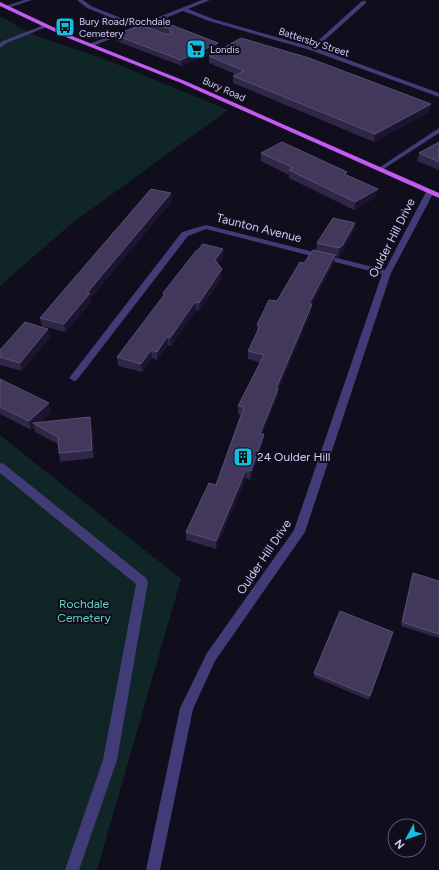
<svg xmlns="http://www.w3.org/2000/svg" width="439" height="870" font-family="Figtree,sans-serif">
<rect width="100%" height="100%" fill="#100d1c"/>
<!-- green -->
<g fill="#102525">
<polygon points="0,16 32,34 112,62 228,110 72,223 0,286"/>
<polygon points="0,435 181,579 97,870 0,870"/>
</g>
<g fill="none" stroke-linecap="round" stroke-linejoin="round">
<!-- minor -->
<g fill="#413b77" fill-rule="evenodd">
<polygon points="24,0 32,0 8,8 3,7"/>
<polygon points="77,0 83,0 91,6 138,25 202,0 210,0 188,9 213,19 311,47 362,1 366,1 366,3 316,48 439,93 439,97 310,50 209,21 183,11 143,27 144,29 138,28 93,46 89,46 89,44 134,27 87,8"/>
<polygon points="44,25 49,26 7,43 0,48 0,43 3,41"/>
<polygon points="439,128 439,133 382,170 377,169"/>
<polygon points="427,190 433,190 434,192 391,273 305,532 215,661 193,709 160,870 146,870 180,708 207,653 294,530 382,274 206,229 188,236 77,380 74,381 69,378 182,232 206,225 385,270"/>
<polygon points="0,463 4,464 146,578 148,582 117,760 79,870 65,870 103,760 136,584 0,473"/>
</g>
<!-- major -->
<polygon fill="#c35bf2" fill-rule="evenodd" points="0,2 72,36 185,81 439,193 439,198 181,83 68,38 0,6"/>
</g>
<!-- wall -->
<g fill="#2f2648">
<polygon points="150,22 218,43 218,50 182,66 116,41 115,35 166,34 150,28"/>
<polygon points="209,56 429,112 374,142 233,83 233,76 235,74 209,63"/>
<polygon points="439,142 439,170 417,161 419,153"/>
<polygon points="261,153 347,172 346,175 376,197 354,210 289,178 289,175 261,161"/>
<polygon points="171,193 172,201 90,299 91,302 65,332 42,326 40,318"/>
<polygon points="355,223 354,231 341,254 338,257 335,256 334,263 312,304 311,312 278,391 277,398 262,434 264,434 263,443 250,480 246,478 216,549 186,540 186,532 216,485 241,415 238,414 238,406 261,363 248,359 248,351 257,333 257,325 277,301 304,263 316,250 317,243"/>
<polygon points="223,257 218,264 222,269 222,278 199,311 196,310 171,346 168,345 157,360 152,358 142,372 118,366 117,357 163,296 163,293"/>
<polygon points="50,337 22,371 0,365 0,350"/>
<polygon points="0,379 51,412 39,423 92,425 94,458 60,462 58,444 35,432 34,427 31,430 0,414"/>
<polygon points="413,573 439,581 439,638 401,626"/>
<polygon points="393,632 369,700 314,677 314,673"/>
</g>
<!-- shaded-wall -->
<g fill="#1b152f">
<polygon points="218,43 218,50 182,66 181,60"/>
<polygon points="431,104 429,112 374,142 375,134"/>
<polygon points="378,189 376,197 354,210 355,202"/>
<polygon points="171,193 172,201 90,299 91,302 65,332 64,324 87,293"/>
<polygon points="355,223 354,231 341,254 338,257 339,248"/>
<polygon points="223,249 223,257 215,268 215,260"/>
<polygon points="335,255 334,263 312,304 311,312 278,391 277,398 259,442 260,434 276,389 309,304"/>
<polygon points="222,269 222,278 199,311 199,303"/>
<polygon points="195,302 196,310 171,346 170,338"/>
<polygon points="48,329 50,337 22,371 20,363"/>
<polygon points="167,337 168,345 157,360 157,352"/>
<polygon points="151,350 152,358 142,372 141,364"/>
<polygon points="49,403 51,412 36,425 33,423 34,427 31,430 29,421"/>
<polygon points="90,417 92,425 94,458 92,450"/>
<polygon points="264,434 263,443 250,480 251,471"/>
<polygon points="246,470 246,478 216,549 216,541"/>
</g>
<!-- building -->
<g fill="#41385c" stroke="#584f75">
<polygon points="156,19 218,43 181,60 115,35 142,25 165,34 171,34 170,29 150,22"/>
<polygon points="241,38 309,58 431,104 375,134 233,76 244,71 209,56"/>
<polygon points="282,142 347,172 344,174 378,189 355,202 289,170 293,168 261,153"/>
<polygon points="439,142 439,162 419,153"/>
<polygon points="151,189 171,193 87,293 90,293 64,324 40,318"/>
<polygon points="333,218 355,223 342,246 339,248 317,243"/>
<polygon points="203,244 223,249 215,260 222,269 199,303 195,302 170,338 167,337 157,352 151,350 141,364 117,357 165,294 163,293 196,251 197,251"/>
<polygon points="313,250 335,255 309,304 312,304 276,389 278,389 260,434 264,434 251,471 246,470 216,541 186,532 209,483 216,485 244,407 238,406 264,355 248,351 260,326 257,325 269,300 277,301 300,262 304,263"/>
<polygon points="25,322 48,329 20,363 0,357 0,350"/>
<polygon points="0,379 49,403 29,421 0,407"/>
<polygon points="90,417 92,450 59,453 58,437 33,423"/>
<polygon points="413,573 439,581 439,634 402,622"/>
<polygon points="340,611 393,632 370,696 314,673"/>
</g>
<!-- icons -->
<defs>
<symbol id="bus-square" viewBox="-11 -11 22 22"><rect x="-9" y="-9" width="18" height="18" rx="4" fill="#12bfe1" stroke="#100d1c"/><path d="M-5-6H5V4H4V6H2V4H-2V6H-4V4H-5ZM-3.5-4V0h7V-4ZM-3.5 1.2v1.5H-2V1.2ZM2 1.2v1.5H3.5V1.2Z" fill="#111"/></symbol>
<symbol id="supermarket-square" viewBox="-11 -11 22 22"><rect x="-9" y="-9" width="18" height="18" rx="4" fill="#12bfe1" stroke="#100d1c"/><path d="M-6-5.5h2.5l.6 2H6L4.5 2H-2.5L-4.4-4H-6ZM-1.5 3.2a1.3 1.3 0 1 0 .1 0ZM3 3.2a1.3 1.3 0 1 0 .1 0Z" fill="#111"/></symbol>
<symbol id="building-square" viewBox="-11 -11 22 22"><rect x="-9" y="-9" width="18" height="18" rx="4" fill="#12bfe1" stroke="#100d1c"/><path d="M-4-6H4V6H1V3H-1V6H-4ZM-2.5-4.3h1.7v1.8h-1.7ZM.8-4.3h1.7v1.8H.8ZM-2.5-1h1.7V.8h-1.7ZM.8-1h1.7V.8H.8Z" fill="#111"/></symbol>
</defs>
<g fill-rule="evenodd">
<use href="#bus-square" x="54" y="16" width="22" height="22"/>
<use href="#supermarket-square" x="185" y="38" width="22" height="22"/>
<use href="#building-square" x="232" y="446" width="22" height="22"/>
</g>
<g text-anchor="middle" dominant-baseline="central" stroke-width="4" stroke-linejoin="round" paint-order="stroke">
<!-- far-poi labels -->
<g font-size="10" fill="#d4ccfb" stroke="#100d1c" text-anchor="start">
<text x="79" y="21">Bury Road/Rochdale<tspan x="79" dy="12">Cemetery</tspan></text>
<text x="210" y="49">Londis</text>
</g>
<!-- far-street labels -->
<g font-size="10" fill="#d4ccfb" stroke="#100d1c">
<text transform="translate(314 42) rotate(18)">Battersby Street</text>
<text transform="translate(224 89) rotate(24)">Bury Road</text>
</g>
<!-- street labels -->
<g font-size="12" fill="#d4ccfb" stroke="#100d1c">
<text transform="translate(259 228) rotate(14)">Taunton Avenue</text>
<text transform="translate(392 238) rotate(-63)">Oulder Hill Drive</text>
<text transform="translate(264 557) rotate(-56)">Oulder Hill Drive</text>
</g>
<!-- poi labels -->
<g font-size="12" fill="#d4ccfb" stroke="#100d1c" text-anchor="start">
<text x="257" y="457">24 Oulder Hill</text>
</g>
<!-- park labels -->
<g font-size="12" fill="#5fd4be" stroke="#100d1c">
<text x="84" y="604">Rochdale<tspan x="84" dy="14">Cemetery</tspan></text>
</g>
</g>
<!-- north arrow -->
<g transform="translate(407 838) rotate(230)"><circle r="19" fill="#100d1c" stroke="#5e5975"/>
<path d="M0-3L7 15L0 10L-7 15Z" fill="#12bfe1"/>
<text y="-6" font-size="11" font-weight="bold" text-anchor="middle" fill="#d4ccfb">N</text>
</g>
</svg>
